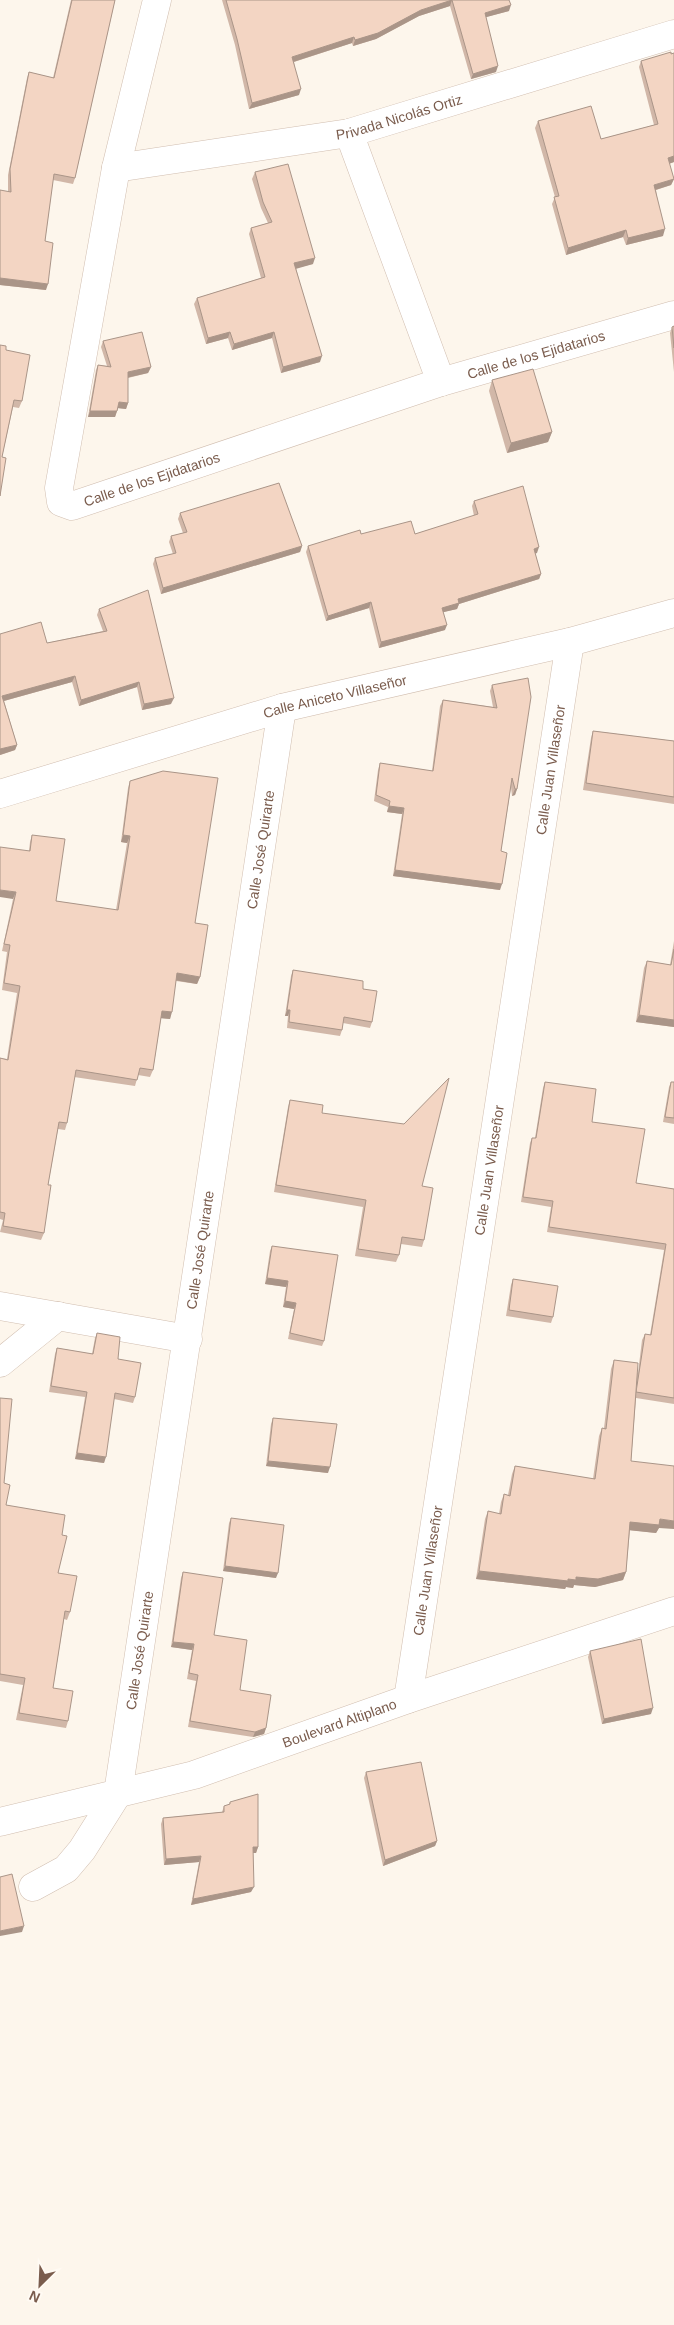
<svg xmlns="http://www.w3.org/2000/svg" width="674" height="2325" font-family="Arial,sans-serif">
<rect width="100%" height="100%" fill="#fdf6ec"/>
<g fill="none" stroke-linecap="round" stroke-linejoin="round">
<defs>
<g id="minor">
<path id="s1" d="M157,0L116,168L59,488L61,502L72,506L441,382L674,315"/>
<polyline points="349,133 441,382"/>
<path id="s2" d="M116,168L349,133L674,34"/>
<path id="s3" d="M0,794L282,708L570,642L674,613"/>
<polyline points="0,1306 188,1339"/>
<polyline points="0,1363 58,1316"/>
<path id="s4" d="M408,1699L570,642"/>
<path id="s5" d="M0,1822L194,1775L408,1699L674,1611"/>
<path id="s6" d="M33,1887L66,1869L82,1850L118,1793L282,708"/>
</g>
</defs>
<!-- minor casing -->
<use href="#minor" stroke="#d1beb0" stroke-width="29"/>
<!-- minor -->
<use href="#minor" stroke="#fff" stroke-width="28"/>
</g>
<!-- wall -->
<g fill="#d1b7a8">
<polygon points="71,0 115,0 75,178 73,184 53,180 45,241 46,290 0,285 0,190 8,192 8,175 27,78 29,72 53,78"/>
<polygon points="222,0 509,0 509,11 486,17 496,72 471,79 450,6 419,16 376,39 353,46 352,43 294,62 299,95 249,109 235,45"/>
<polygon points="674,53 674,162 669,164 674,179 671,185 656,190 663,236 626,245 623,237 566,255 552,204 555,197 535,128 538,121 601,139 654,125 639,67 641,61"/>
<polygon points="255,172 313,264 296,268 320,362 281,373 272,338 232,350 228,338 206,344 194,304 197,298 261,278 249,234 251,228 268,223 261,208 252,179"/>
<polygon points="674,326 674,372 670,333 672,327"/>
<polygon points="103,341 151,367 148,373 128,378 128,403 126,409 118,408 115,417 88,417 96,370 98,365 107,366 101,347"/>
<polygon points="6,350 22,401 19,408 13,407 2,457"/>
<polygon points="492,380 552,432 548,442 507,453 489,391"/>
<polygon points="474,501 537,553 535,553 541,574 539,579 459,604 457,609 443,612 445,630 379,648 369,608 326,621 306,552 308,546 361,534 415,534 474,516 472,506"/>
<polygon points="180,513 302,546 300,552 161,594 153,564 155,558 173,554 169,542 171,536 183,533 178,519"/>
<polygon points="99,609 171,704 142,710 137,687 79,706 72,682 4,701 17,745 15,750 0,755 0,634 47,643 103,631 97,615"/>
<polygon points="492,685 517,789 515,795 512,796 511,787 501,851 500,890 393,876 402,814 387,812 388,807 374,801 378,770 380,763 432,771 440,706 443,700 493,707 490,691"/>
<polygon points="593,731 674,741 674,804 583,790 591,738"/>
<polygon points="130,781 195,923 200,977 197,984 176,981 170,1019 161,1018 153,1070 150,1077 138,1075 135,1086 74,1077 67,1123 65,1130 58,1129 48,1185 44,1233 41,1240 0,1232 3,1220 0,1219 0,1058 7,1059 17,993 2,990 7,952 2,951 13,899 29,851 30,842 32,835 56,901 116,910 127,843 121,842 128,788"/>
<polygon points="674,941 674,1027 636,1022 644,968 647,961 670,965"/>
<polygon points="293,970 363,989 372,1022 370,1028 343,1023 342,1030 340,1036 287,1028 288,1016 285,1016 291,976"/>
<polygon points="545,1082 592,1122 636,1183 674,1189 674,1404 636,1398 631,1461 659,1528 656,1533 630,1530 626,1572 623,1580 595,1587 574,1585 573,1588 566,1587 565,1589 476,1579 485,1519 488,1511 499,1514 501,1502 504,1494 508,1495 512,1474 515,1466 593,1479 599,1436 602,1428 604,1428 611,1369 614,1360 638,1373 642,1340 645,1334 650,1335 664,1250 547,1232 551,1207 521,1202 530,1143 532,1138 535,1138 543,1088"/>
<polygon points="671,1082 674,1082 674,1124 663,1122 669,1087"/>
<polygon points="290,1100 322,1113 422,1186 424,1240 422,1247 401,1244 399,1255 396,1262 355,1256 363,1207 274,1192 288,1107"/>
<polygon points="272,1246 324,1341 322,1346 288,1339 294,1309 283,1307 286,1287 265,1284 270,1251"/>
<polygon points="513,1279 553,1317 551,1323 506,1316 511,1285"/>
<polygon points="97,1333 118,1359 135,1397 133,1403 114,1399 104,1463 75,1459 85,1397 49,1392 55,1354 57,1348 92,1354 95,1338"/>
<polygon points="0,1398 4,1483 6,1505 62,1535 58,1573 70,1612 67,1620 64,1619 53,1688 68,1721 66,1728 16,1720 23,1685 0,1681"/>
<polygon points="273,1418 328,1473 266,1466 271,1424"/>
<polygon points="231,1518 276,1578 223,1571 229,1523"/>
<polygon points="183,1572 240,1690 266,1728 264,1734 253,1737 188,1727 196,1681 187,1679 192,1650 171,1647 181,1578"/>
<polygon points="590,1651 651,1714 602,1724 588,1657"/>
<polygon points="366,1772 437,1841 435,1846 383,1866 364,1778"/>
<polygon points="230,1802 258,1847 256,1853 253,1853 251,1892 191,1905 199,1862 164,1865 161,1824 163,1818 222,1812 224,1806 229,1805"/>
</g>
<!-- shaded-wall -->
<g fill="#aa9588">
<polygon points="452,0 450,6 419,16 376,39 353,46 355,40 421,10"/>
<polygon points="511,5 509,11 483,18 485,13"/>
<polygon points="354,37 352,43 290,63 292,57"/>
<polygon points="498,66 496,72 471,79 473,74"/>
<polygon points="301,89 299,95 249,109 252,103"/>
<polygon points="674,156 674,162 665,165 668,158"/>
<polygon points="674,179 671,185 652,191 654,185"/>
<polygon points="665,229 663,236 626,245 628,238"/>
<polygon points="626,230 623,237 566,255 568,248"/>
<polygon points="315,258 313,264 292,270 294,263"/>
<polygon points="0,278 48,284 46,290 0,285"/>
<polygon points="230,332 228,338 206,344 208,338"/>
<polygon points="274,332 272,338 232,350 234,344"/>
<polygon points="322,356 320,362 281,373 283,367"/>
<polygon points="151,367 148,373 126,378 128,372"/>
<polygon points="119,402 128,403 126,409 117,408"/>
<polygon points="90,411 117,411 115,417 88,417"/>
<polygon points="552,432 548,442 507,453 511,443"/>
<polygon points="302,546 300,552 161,594 163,588"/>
<polygon points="539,547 537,553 532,555 534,549"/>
<polygon points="541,574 539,579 459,604 457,609 440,613 442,608 458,599"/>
<polygon points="371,602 369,608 326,621 328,616"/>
<polygon points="447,625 445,630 379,648 381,642"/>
<polygon points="75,676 72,682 0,702 2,696"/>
<polygon points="139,682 137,687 79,706 81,700"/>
<polygon points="174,698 171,704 142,710 144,704"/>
<polygon points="17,745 15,750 0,755 0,749"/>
<polygon points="515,789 517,789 515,795 512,796"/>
<polygon points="389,806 404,808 402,814 387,812"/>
<polygon points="123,835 130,836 127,843 121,842"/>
<polygon points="395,870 502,884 500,890 393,876"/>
<polygon points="0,890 16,892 13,899 0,897"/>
<polygon points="177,973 200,977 197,984 174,980"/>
<polygon points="287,1010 290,1010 288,1016 285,1016"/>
<polygon points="162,1011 172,1012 170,1019 159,1018"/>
<polygon points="639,1015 674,1020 674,1027 636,1022"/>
<polygon points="267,1278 288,1281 286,1287 265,1284"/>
<polygon points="285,1301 296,1303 294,1309 283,1307"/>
<polygon points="77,1453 106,1457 104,1463 75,1459"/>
<polygon points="268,1461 330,1467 328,1473 266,1466"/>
<polygon points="660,1519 674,1521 674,1529 659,1528 656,1533 627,1530 630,1522"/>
<polygon points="225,1566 278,1573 276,1578 223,1571"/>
<polygon points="479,1571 568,1579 576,1577 626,1572 623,1580 595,1587 574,1585 573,1588 566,1587 565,1589 476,1579"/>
<polygon points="173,1642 194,1644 192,1650 171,1647"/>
<polygon points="653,1708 651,1714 602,1724 604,1719"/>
<polygon points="266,1728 264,1734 253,1737 255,1732"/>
<polygon points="437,1841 435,1846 383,1866 385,1860"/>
<polygon points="253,1847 258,1847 256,1853 251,1853"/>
<polygon points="201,1856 199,1862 164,1865 166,1859"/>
<polygon points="254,1887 251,1892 191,1905 193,1899"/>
<polygon points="24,1926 22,1932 0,1936 0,1931"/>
</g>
<!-- building -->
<g fill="#f3d5c3" stroke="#aa9588">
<polygon points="72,0 115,0 75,178 54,174 45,241 53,243 48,284 0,278 0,190 11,192 10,169 29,72 54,78"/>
<polygon points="226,0 509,0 511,5 485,13 498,66 473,74 452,0 421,10 378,33 355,40 354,37 292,57 301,89 252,103 237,39"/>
<polygon points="671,52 671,54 674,53 674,156 668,158 674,179 654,185 665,229 628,238 626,230 568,248 554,197 559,196 538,121 591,106 601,139 658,124 641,61"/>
<polygon points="288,164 315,258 294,263 322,356 283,367 274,332 234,344 230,332 208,338 197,298 265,277 251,228 272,222 263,202 255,172"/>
<polygon points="674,326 674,348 672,327"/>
<polygon points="142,332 151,367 128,372 128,403 119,402 117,411 90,411 98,365 111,367 103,341"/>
<polygon points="0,345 6,346 6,350 30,355 22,401 14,400 2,457 6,458 0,496"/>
<polygon points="533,369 552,432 511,443 492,380"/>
<polygon points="279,483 302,546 163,588 155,558 176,553 171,536 187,532 180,513"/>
<polygon points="523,486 539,547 534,549 541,574 458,599 459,603 442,608 447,625 381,642 371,602 328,616 308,546 360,530 361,534 411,521 415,534 478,514 474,501"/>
<polygon points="148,590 174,698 144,704 139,682 81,700 75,676 2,696 17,745 0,749 0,634 41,622 47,643 107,631 99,609"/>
<polygon points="528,678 531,697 517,789 515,789 512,778 501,851 507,853 502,884 395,870 404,808 389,806 390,801 376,795 380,763 433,771 443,700 497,708 492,685"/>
<polygon points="593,731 674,741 674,797 586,783"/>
<polygon points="163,771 218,778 195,923 208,925 200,977 177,973 172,1012 162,1011 153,1070 140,1068 137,1080 76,1070 67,1123 59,1122 48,1185 51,1185 44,1233 3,1226 5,1213 0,1212 0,1058 8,1060 20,986 4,983 10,945 4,944 16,892 0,890 0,847 30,851 32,835 65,839 56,901 118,910 130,836 123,835 130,781"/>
<polygon points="674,949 674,1020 639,1015 647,961 671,965"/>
<polygon points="293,970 363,981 363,989 377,991 372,1022 344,1017 342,1030 289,1022 290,1010 287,1010"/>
<polygon points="449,1078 422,1186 433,1188 424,1240 402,1237 399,1255 358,1249 366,1200 276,1185 290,1100 323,1105 322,1113 404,1124"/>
<polygon points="545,1082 596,1089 592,1122 645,1129 636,1183 674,1189 674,1398 636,1392 645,1334 651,1335 666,1244 549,1227 553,1201 523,1197 532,1138 536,1138"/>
<polygon points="671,1082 674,1082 674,1118 665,1117"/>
<polygon points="272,1246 338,1255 324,1341 290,1333 296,1303 285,1301 288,1281 267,1278"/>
<polygon points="513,1279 558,1286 553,1317 509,1310"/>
<polygon points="97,1333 120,1337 118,1359 141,1363 135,1397 115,1393 106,1457 77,1453 87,1392 51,1386 57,1348 93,1354"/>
<polygon points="614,1360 638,1363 631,1461 674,1466 674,1521 660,1519 659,1525 630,1522 626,1572 598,1579 576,1577 576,1580 568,1579 568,1581 479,1571 488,1511 501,1514 504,1494 510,1496 515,1466 595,1479 602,1428 606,1429"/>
<polygon points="0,1398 12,1399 4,1483 10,1485 6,1505 65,1515 62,1535 67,1536 58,1573 77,1576 70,1612 65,1611 53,1688 73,1691 68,1721 19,1713 25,1678 0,1674"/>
<polygon points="273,1418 337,1424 330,1467 268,1461"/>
<polygon points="231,1518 284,1525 278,1573 225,1566"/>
<polygon points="183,1572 223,1578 214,1635 247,1640 240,1690 271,1695 266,1728 255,1732 190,1721 198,1675 189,1673 194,1644 173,1642"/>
<polygon points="641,1639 653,1708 604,1719 590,1651"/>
<polygon points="421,1762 437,1841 385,1860 366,1772"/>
<polygon points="258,1794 258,1847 253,1847 254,1887 193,1899 201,1856 166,1859 163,1818 224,1812 224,1806 230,1804 230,1802"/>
<polygon points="12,1874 24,1926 0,1931 0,1877"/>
</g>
<g text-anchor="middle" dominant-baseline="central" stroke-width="5" stroke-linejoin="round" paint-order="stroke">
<!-- street labels -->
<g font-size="14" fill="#7a5c4d" stroke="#fffaf3">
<text stroke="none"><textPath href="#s2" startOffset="288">Privada Nicolás Ortiz</textPath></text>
<text stroke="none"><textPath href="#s1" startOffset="1012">Calle de los Ejidatarios</textPath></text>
<text stroke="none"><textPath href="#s1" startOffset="608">Calle de los Ejidatarios</textPath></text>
<text stroke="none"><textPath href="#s3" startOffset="349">Calle Aniceto Villaseñor</textPath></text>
<text stroke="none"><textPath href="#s4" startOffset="940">Calle Juan Villaseñor</textPath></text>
<text stroke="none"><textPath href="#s6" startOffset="1084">Calle José Quirarte</textPath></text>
<text stroke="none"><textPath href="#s4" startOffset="535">Calle Juan Villaseñor</textPath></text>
<text stroke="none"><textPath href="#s6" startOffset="679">Calle José Quirarte</textPath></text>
<text stroke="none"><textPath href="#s4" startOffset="130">Calle Juan Villaseñor</textPath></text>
<text stroke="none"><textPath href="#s6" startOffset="274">Calle José Quirarte</textPath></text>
<text stroke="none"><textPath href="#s5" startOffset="354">Boulevard Altiplano</textPath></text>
</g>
</g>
<!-- north arrow -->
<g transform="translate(40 2285) rotate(204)" stroke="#fffaf3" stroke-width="4" paint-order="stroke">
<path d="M0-4L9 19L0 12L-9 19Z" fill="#7a5c4d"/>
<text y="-8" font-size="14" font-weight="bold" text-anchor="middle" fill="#7a5c4d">N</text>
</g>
</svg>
